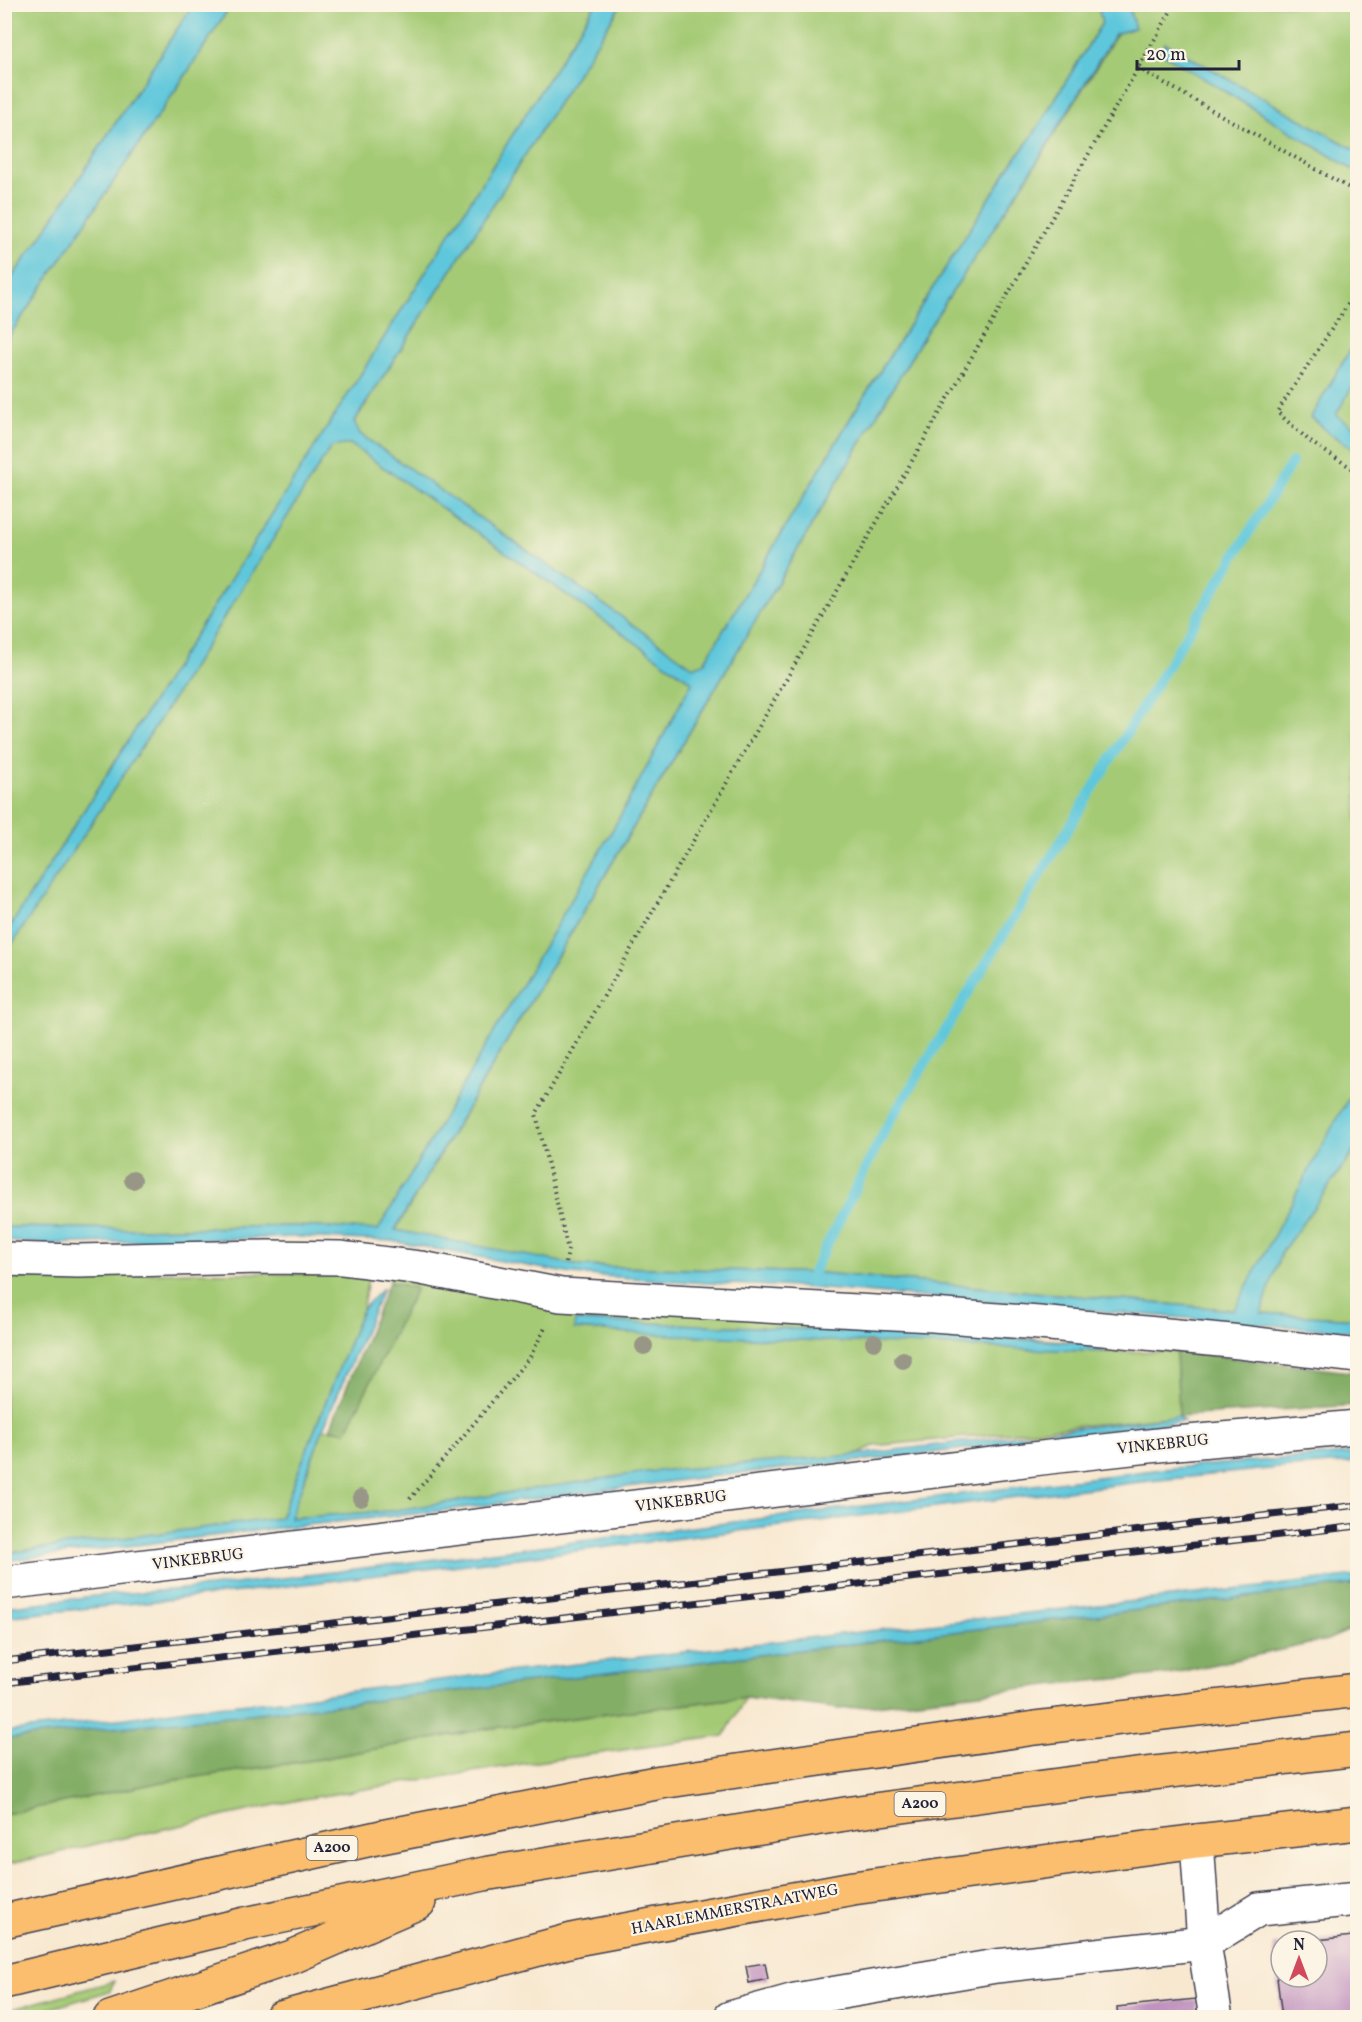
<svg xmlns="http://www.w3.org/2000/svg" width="1362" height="2022" font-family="Vollkorn,serif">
<rect width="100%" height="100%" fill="#fcf5e5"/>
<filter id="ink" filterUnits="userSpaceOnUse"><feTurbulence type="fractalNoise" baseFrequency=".0167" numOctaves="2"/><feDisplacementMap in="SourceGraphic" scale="12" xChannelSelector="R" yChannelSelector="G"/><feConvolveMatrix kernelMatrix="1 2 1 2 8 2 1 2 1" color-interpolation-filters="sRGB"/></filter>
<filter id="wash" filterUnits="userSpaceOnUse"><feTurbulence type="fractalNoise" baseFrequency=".008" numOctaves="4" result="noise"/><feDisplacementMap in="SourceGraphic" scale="24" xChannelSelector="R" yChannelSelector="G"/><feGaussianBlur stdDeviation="1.35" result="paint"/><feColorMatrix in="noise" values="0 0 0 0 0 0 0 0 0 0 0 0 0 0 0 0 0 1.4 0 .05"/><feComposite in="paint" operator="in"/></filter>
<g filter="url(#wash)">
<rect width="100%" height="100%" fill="#f8e8d0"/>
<!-- green -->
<g fill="#a4ca75" stroke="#637658" stroke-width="1.5">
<polygon points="1089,4 1099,10 1102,23 1033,135 1010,166 853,414 704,663 693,667 360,434 354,422 621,5"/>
<polygon points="5,5 193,5 38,241 5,287"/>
<polygon points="231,5 595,5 5,935 5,342 187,73"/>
<polygon points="1135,5 1357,5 1357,151 1165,43 1162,53 1357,172 1357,338 1311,417 1329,433 1357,451 1357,1084 1234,1310 821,1273 581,1266 395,1231 926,332 1032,170"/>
<polygon points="1357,378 1357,429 1336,415"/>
<polygon points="350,444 692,682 616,824 378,1231 294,1226 138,1229 5,1227 4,955 162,716 331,446"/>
<polygon points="1357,1147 1357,1319 1260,1313 1281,1253"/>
<polygon points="187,1272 369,1275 362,1310 280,1518 5,1553 4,1278"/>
<path d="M393,1272L605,1304L1077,1342C909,1334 742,1325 575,1321V1329L1107,1352L1176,1351L1179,1416L874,1446L854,1455L390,1511L290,1518L323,1429L346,1431L415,1288L389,1282Z"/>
<polygon points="746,1697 724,1736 529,1763 303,1799 109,1841 5,1865 4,1814 162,1782 320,1759 485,1729"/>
<polygon points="114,1981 110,1991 22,2017 5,2017 5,2011"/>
</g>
<!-- forest -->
<g fill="#83ae66" stroke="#526850" stroke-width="1.5">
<polygon points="389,1282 416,1288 346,1432 330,1429"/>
<polygon points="1176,1351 1357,1373 1357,1405 1179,1416"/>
<polygon points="1357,1584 1357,1627 1327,1640 1169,1674 1058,1684 840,1709 746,1697 485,1729 320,1759 162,1782 5,1814 4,1739 345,1704"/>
</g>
<!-- water -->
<g fill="#5fc7db" stroke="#40748b" stroke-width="1.5">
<polygon points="193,5 231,5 187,73 5,342 5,287 38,241"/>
<polygon points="595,5 621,5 354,422 360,434 693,667 704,663 853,414 1010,166 1033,135 1102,23 1099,10 1089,5 1135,5 1130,11 1135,28 1115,34 1032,170 926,332 395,1230 581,1266 821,1273 1234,1310 1338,1116 1357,1084 1357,1147 1281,1253 1261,1313 1357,1319 1357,1332 800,1287 706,1283 572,1274 392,1241 297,1237 45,1244 5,1241 5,1227 138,1229 294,1226 378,1230 616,824 692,682 350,444 331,447 162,716 5,955 5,935"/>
<polygon points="1165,43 1357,151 1357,172 1162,53"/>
<polygon points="1357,338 1357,378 1336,415 1357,429 1357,451 1329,433 1311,417"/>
<polygon points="383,1288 323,1429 290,1518 390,1511 646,1472 854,1455 1179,1416 1184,1421 931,1453 698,1478 423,1513 286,1527 5,1561 5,1553 280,1518 362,1310"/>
<path d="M575,1321C742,1325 909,1334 1077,1342L1107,1352L646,1334L574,1329Z"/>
<polygon points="1357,1453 1357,1462 1278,1468 1140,1482 231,1593 5,1617 5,1607 103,1595 210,1587 1162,1469"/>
<polygon points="1357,1576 1357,1584 345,1704 5,1739 5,1732 127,1718 193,1708 273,1701 488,1674"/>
</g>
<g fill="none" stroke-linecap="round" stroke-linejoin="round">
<!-- stream -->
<polyline stroke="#5fc7db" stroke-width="10" points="808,1282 887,1126 1292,462"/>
</g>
<g id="blocks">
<!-- building -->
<g fill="#c193c0">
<polygon points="1353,1936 1356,1961 1358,1961 1358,2018 1282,2018 1273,1945 1281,1945 1281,1977 1317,1977 1317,1940"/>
<polygon points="765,1963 768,1979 749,1983 746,1966"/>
<polygon points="1196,1999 1198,2018 1118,2018 1117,2007"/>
</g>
</g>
</g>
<g filter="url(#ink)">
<use href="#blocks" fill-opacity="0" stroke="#424051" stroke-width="1.5"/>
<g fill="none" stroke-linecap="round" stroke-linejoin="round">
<defs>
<g id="minor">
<polyline points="4,1259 78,1261 267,1257 341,1258 421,1268 561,1295 932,1315 1039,1323 1231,1341 1358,1356"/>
<polyline points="4,1583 1050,1457 1176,1443 1358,1427"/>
<polyline points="1197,1841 1204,1943 1216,2018"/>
<polyline points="730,2018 795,2000 996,1966 1204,1943 1259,1909 1358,1899"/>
</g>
<polyline id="major" points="281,2018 576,1939 853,1888 1197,1841 1358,1823"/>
<g id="highway">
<polyline points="4,1921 381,1837 661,1782 1035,1728 1358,1690"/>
<polyline points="4,1982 245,1924 484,1874 851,1813 1111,1778 1358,1749"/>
<polyline points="110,2018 292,1957 419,1902"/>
</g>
</defs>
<!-- minor casing -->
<use href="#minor" stroke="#424051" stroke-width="36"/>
<!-- major casing -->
<use href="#major" stroke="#424051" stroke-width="36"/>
<!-- highway casing -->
<use href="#highway" stroke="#424051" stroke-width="36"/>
<!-- path -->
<g stroke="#424051" stroke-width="4" stroke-dasharray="1.5 4.5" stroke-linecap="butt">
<polyline points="1138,68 1358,193"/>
<polyline points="1358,289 1277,412 1312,443 1358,472"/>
<polyline points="566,1263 568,1250 536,1114 1175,4"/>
<polyline points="410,1499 530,1357 546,1326"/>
</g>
<!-- minor -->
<use href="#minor" stroke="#fff" stroke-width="33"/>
<!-- major -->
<use href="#major" stroke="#fabe6e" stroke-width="33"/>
<!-- highway -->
<use href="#highway" stroke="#fabe6e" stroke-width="33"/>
<defs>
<g id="rail">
<polyline points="4,1661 1358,1505"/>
<polyline points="4,1683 1358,1526"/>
</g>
</defs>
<!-- rail casing -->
<use href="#rail" stroke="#22223b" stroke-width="7"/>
<!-- rail -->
<use href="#rail" stroke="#fcf5e5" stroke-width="4.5" stroke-dasharray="14" stroke-linecap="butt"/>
</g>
<!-- trees -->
<g fill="#989787">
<circle cx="133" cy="1180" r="9"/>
<circle cx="874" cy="1342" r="9"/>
<circle cx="644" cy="1346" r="9"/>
<circle cx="903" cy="1360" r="9"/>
<circle cx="361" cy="1498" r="9"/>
</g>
</g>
<g text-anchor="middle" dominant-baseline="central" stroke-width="4.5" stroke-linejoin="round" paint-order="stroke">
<!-- shield labels -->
<g fill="#fcf5e5" stroke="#63616e" stroke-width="1.5">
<rect x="894.5" y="1792" width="51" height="24" rx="4.5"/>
<rect x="306.5" y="1836" width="51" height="24" rx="4.5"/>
</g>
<g font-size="15" font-weight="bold" fill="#22223b">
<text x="920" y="1804">A200</text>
<text x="332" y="1848">A200</text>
</g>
<!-- street labels -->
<g font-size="16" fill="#22223b" stroke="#fcf5e5">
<text transform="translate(1163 1445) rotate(-6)">VINKEBRUG</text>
<text transform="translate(681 1502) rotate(-7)">VINKEBRUG</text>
<text transform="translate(198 1560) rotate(-7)">VINKEBRUG</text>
<text transform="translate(735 1910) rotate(-11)">HAARLEMMERSTRAATWEG</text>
</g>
</g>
<!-- margin -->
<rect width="1362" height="2022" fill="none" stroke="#fcf5e5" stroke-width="24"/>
<!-- north arrow -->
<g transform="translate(1299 1959)"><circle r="28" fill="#fcf5e5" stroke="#a5a1a1" stroke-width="1.5"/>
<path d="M0-4.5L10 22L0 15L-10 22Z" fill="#d1495b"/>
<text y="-9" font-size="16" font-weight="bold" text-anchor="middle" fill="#22223b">N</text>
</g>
<!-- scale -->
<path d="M1137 60v9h102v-9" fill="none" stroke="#22223b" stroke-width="3"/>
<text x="1146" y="60" font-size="18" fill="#22223b" stroke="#fcf5e5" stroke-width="4.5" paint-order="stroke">20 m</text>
</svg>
